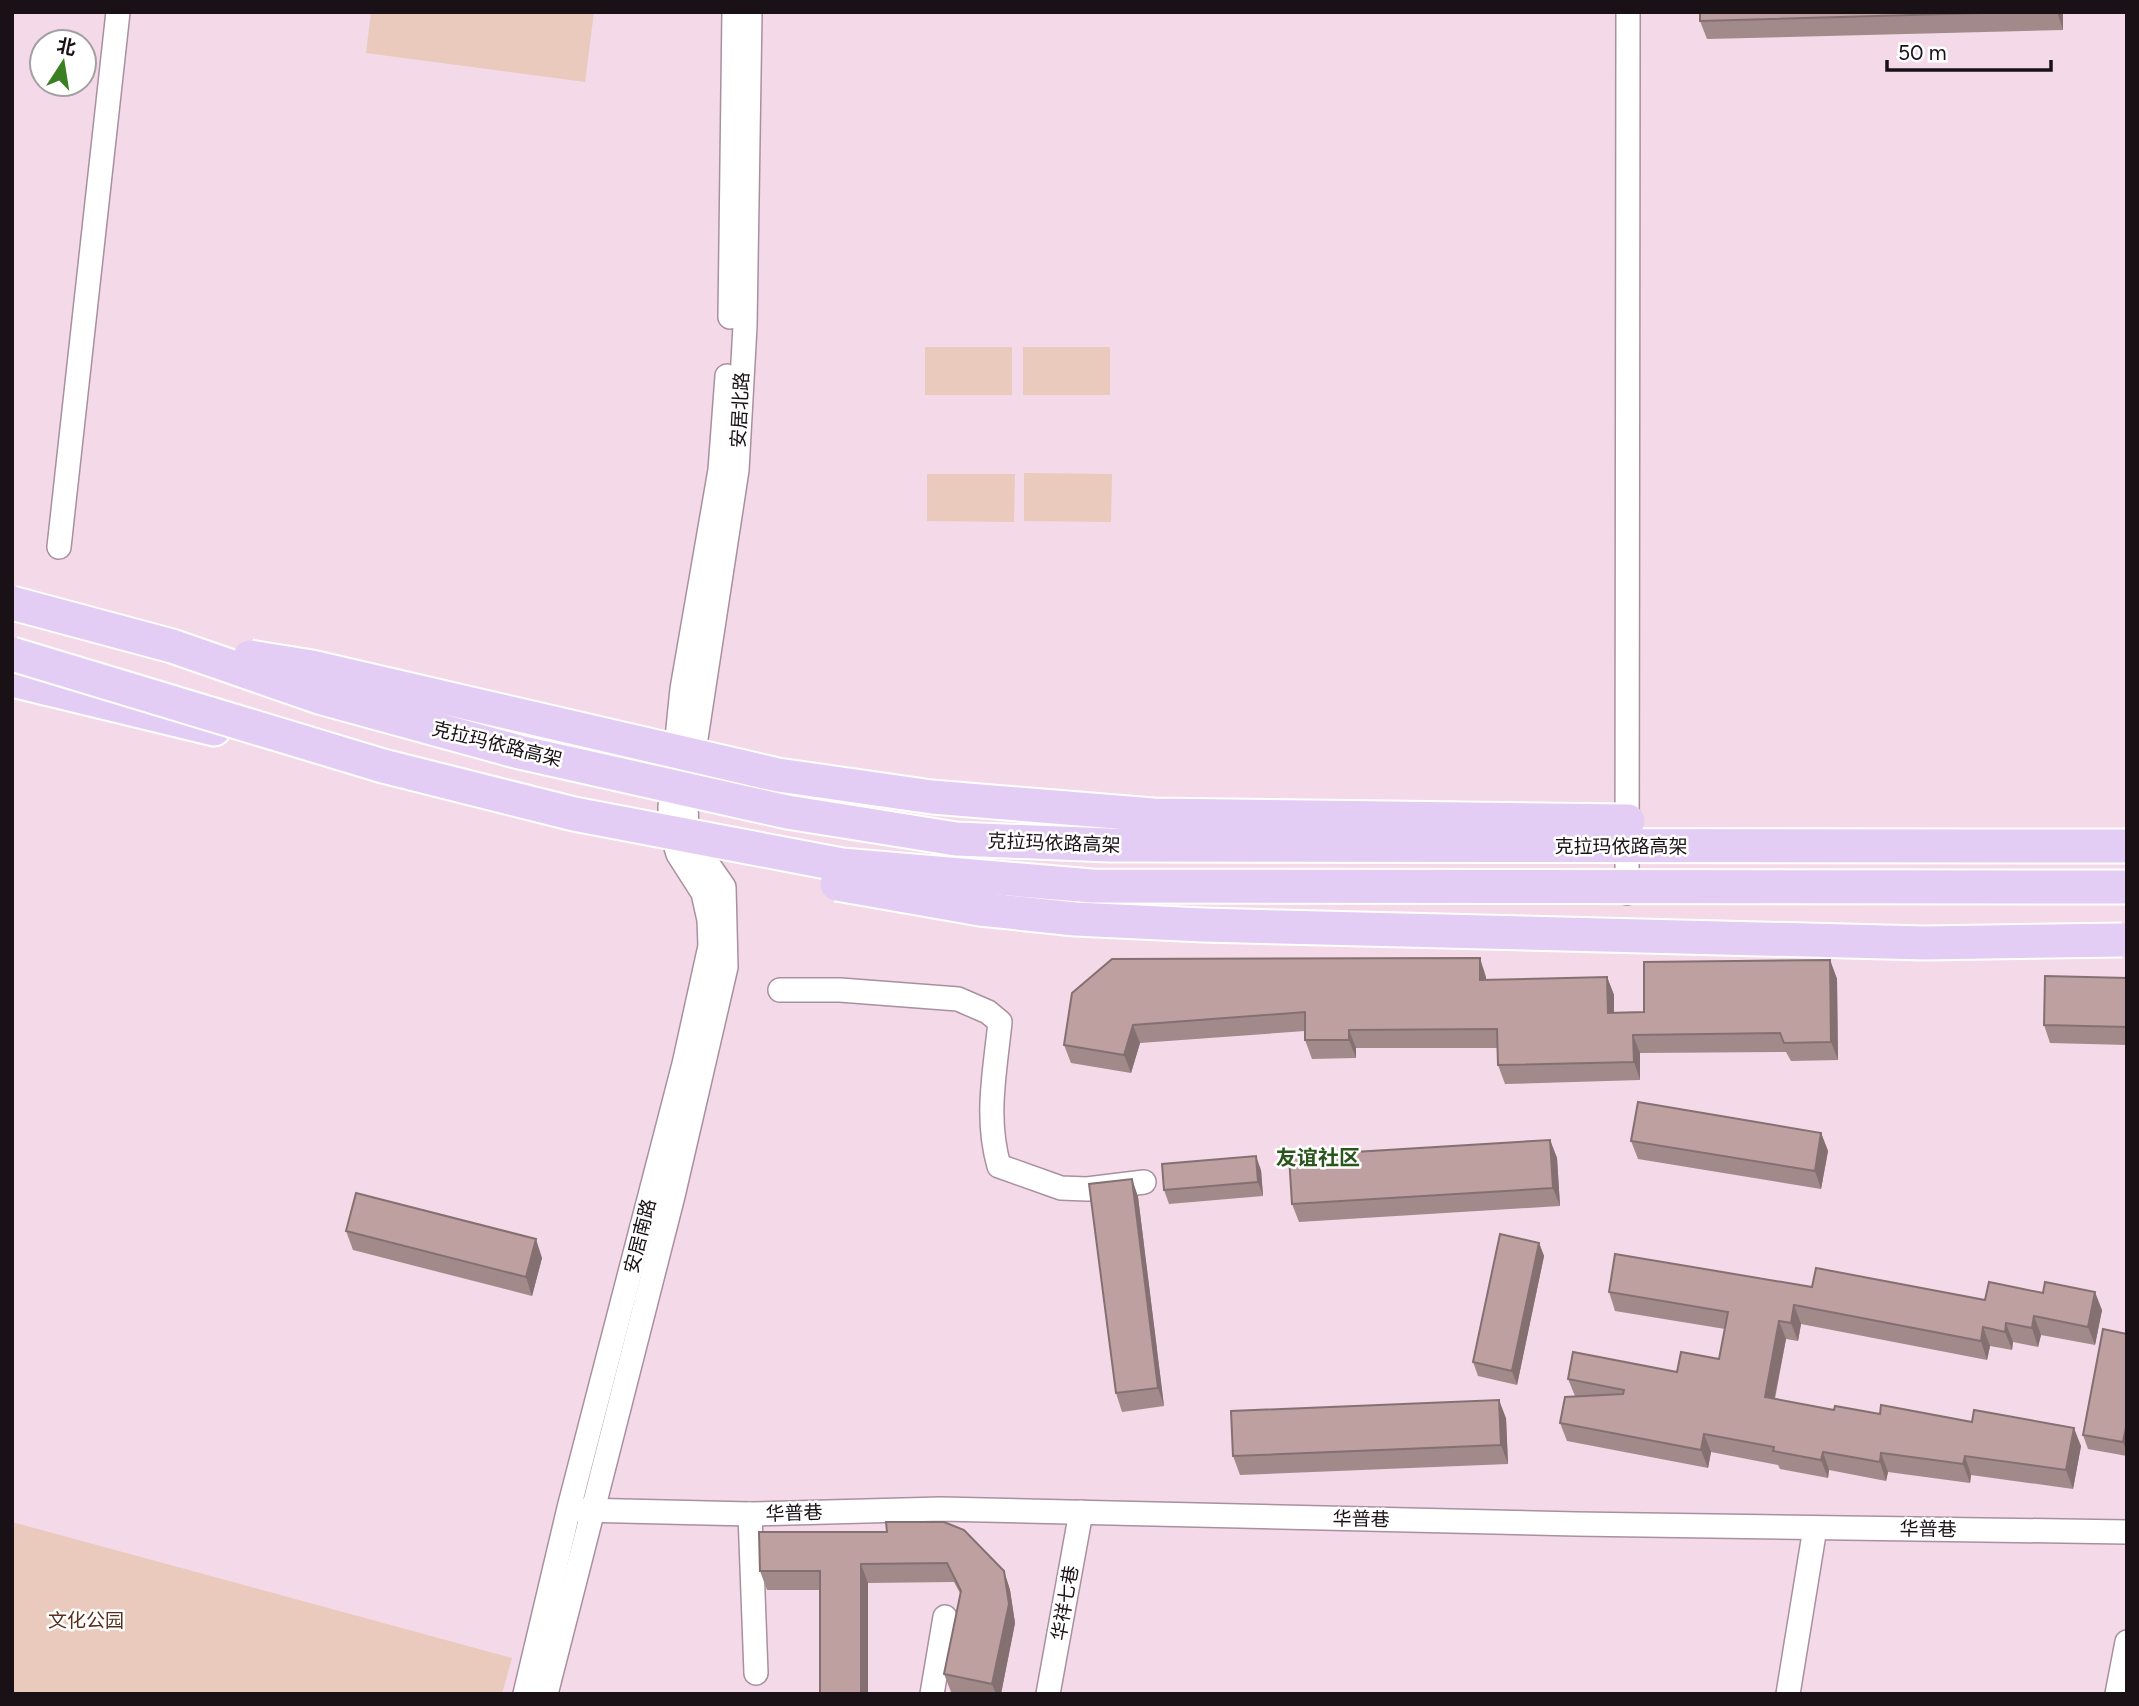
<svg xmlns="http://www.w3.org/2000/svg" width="2139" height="1706" font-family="Figtree,'Noto Sans SC',sans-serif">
<rect width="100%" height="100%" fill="#f4d9e8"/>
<!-- green -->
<g fill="#e9cabd">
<polygon points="371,12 594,12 585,82 366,53"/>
<rect x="925" y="347" width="87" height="48"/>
<rect x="1023" y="347" width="87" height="48"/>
<polygon points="1024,473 1112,474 1111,522 1024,521"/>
<polygon points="927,474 1015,474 1014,522 927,521"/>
<polygon points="12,1522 512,1658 502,1694 12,1694"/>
</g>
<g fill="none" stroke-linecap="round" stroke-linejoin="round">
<defs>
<g id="minor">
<polyline points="730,317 734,12"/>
<polyline points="59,547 118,12"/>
<polyline points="1627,893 1628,12"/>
<path d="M780,990H840L958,999L988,1012L1000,1022C995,1072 985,1117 999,1166L1061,1188L1087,1189L1144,1182"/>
<polyline points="580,1510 750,1514 941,1509 1576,1524 2127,1532"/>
<polyline points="750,1514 756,1673"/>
<polyline points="525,1694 569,1508 684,1064 710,946 709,920 703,893 678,854 671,831 670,807 682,689 720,470 727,376"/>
<polyline points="546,1694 673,1196 726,967 724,887 687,834 686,804 737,470 745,326 750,12"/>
<polyline points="932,1694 945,1617"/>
<polyline points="1048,1694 1081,1512"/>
<polyline points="1788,1694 1815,1528"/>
<polyline points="2117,1694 2127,1642"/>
</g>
<polyline id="highway" points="12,680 214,729"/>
</defs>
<!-- minor casing -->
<use href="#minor" stroke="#a9909f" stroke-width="26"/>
<!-- highway casing -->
<use href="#highway" stroke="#fff" stroke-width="37"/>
<!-- minor -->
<use href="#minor" stroke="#fff" stroke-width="23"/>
<!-- highway -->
<use href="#highway" stroke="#e4cdf4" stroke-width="33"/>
<defs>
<g id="highway-bridge">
<polyline points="12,603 172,646 319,697 519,752 787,812 956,839 1109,845 2127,846"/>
<polyline points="12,654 383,766 574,814 842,865 1092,886 2127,887"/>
<polyline points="250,657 312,667 778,775 932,797 1153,815 1628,821"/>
<polyline points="837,884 980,909 1075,919 1203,925 1925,943 2122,940"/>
</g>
</defs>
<!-- highway-bridge casing -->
<use href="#highway-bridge" stroke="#fff" stroke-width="37" stroke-linecap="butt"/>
<!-- highway-bridge -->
<use href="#highway-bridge" stroke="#e4cdf4" stroke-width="33"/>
</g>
<!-- wall -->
<g fill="#a38a8a">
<polygon points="1700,12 2063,12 2063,30 1707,39 1700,21"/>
<polygon points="1830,960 1837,979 1838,1060 1791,1061 1786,1052 1640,1053 1640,1080 1505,1084 1498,1065 1498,1048 1356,1048 1356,1058 1312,1059 1305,1040 1305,1031 1140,1043 1131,1073 1071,1063 1064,1045 1072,993 1486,977 1486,980 1607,977 1614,995 1614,1013 1644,1012"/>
<polygon points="2127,978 2127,1045 2050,1043 2044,1025"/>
<polygon points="1821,1133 1828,1151 1821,1189 1638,1159 1631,1141"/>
<polygon points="1550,1140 1557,1158 1560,1206 1299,1222 1292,1204"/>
<polygon points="1261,1170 1263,1196 1169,1204 1164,1190"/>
<polygon points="1132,1179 1138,1197 1164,1406 1122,1412 1116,1393"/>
<polygon points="346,1231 542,1258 532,1296 353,1250"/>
<polygon points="1539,1243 1544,1256 1517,1385 1478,1376 1473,1362"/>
<polygon points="1812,1287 2102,1310 2095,1345 2041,1335 2038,1347 2013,1342 2012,1350 1990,1346 1987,1360 1801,1324 1798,1341 1786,1339 1775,1399 1834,1410 1880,1414 2081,1446 2073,1489 1971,1475 1970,1483 1888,1472 1886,1481 1829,1470 1828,1478 1780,1469 1778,1465 1711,1452 1708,1468 1567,1441 1560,1423 1575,1396 1568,1379 1677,1372 1719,1359 1725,1329 1615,1311 1609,1292"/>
<polygon points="2127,1334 2127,1456 2088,1449 2083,1435"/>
<polygon points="1506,1418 1508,1464 1240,1475 1233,1456"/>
<polygon points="759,1532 1004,1571 1010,1590 1015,1623 1001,1694 958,1694 951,1692 944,1674 961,1595 954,1582 868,1583 868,1694 820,1590 767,1590 760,1571"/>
</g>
<!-- shaded-wall -->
<g fill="#857071">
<polygon points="2057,12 2063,12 2063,30"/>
<polygon points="1480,958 1486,977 1486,998 1480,980"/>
<polygon points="1830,960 1837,979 1838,1060 1831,1042"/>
<polygon points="1607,977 1614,995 1614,1031 1608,1013"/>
<polygon points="1133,1025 1140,1043 1131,1073 1124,1055"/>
<polygon points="1349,1030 1356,1048 1356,1058 1349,1040"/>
<polygon points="1633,1035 1640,1053 1640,1080 1634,1062"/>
<polygon points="1821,1133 1828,1151 1821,1189 1815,1171"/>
<polygon points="1550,1140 1557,1158 1560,1206 1553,1188"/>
<polygon points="1256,1156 1261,1170 1263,1196 1258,1182"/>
<polygon points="1132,1179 1138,1197 1164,1406 1158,1388"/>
<polygon points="536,1239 542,1258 532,1296 526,1277"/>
<polygon points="1539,1243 1544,1256 1517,1385 1512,1371"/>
<polygon points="2095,1292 2102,1310 2095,1345 2088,1327"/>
<polygon points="1794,1305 1801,1324 1798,1341 1791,1323"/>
<polygon points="2034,1316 2041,1335 2038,1347 2032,1328"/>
<polygon points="1779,1321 1786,1339 1771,1415 1765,1397"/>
<polygon points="2006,1323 2013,1342 2012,1350 2005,1332"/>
<polygon points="1983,1327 1990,1346 1987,1360 1981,1341"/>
<polygon points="1499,1400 1506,1418 1508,1464 1501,1445"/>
<polygon points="2127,1422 2127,1453 2123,1442"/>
<polygon points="2074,1428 2081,1446 2073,1489 2066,1470"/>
<polygon points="1704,1434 1711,1452 1708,1468 1701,1450"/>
<polygon points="1823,1452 1829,1470 1828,1478 1821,1460"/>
<polygon points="1881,1453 1888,1472 1886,1481 1880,1462"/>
<polygon points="1965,1456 1971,1475 1970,1483 1963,1464"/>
<polygon points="861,1564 868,1583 868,1694 861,1694"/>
<polygon points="1004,1571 1010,1590 1015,1623 1001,1694 996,1694 992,1684"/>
</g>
<!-- building -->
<g fill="#bea0a1" stroke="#857071" stroke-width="2">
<polygon points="1700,12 2018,12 1700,21"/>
<polygon points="1480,958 1480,980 1607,977 1608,1013 1644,1012 1644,962 1830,960 1831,1042 1784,1043 1780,1033 1633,1035 1634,1062 1498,1065 1497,1029 1349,1030 1349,1040 1305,1040 1305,1012 1133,1025 1124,1055 1064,1045 1072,993 1112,959"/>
<polygon points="2045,976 2127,978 2127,1027 2044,1025"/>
<polygon points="1638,1102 1821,1133 1815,1171 1631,1141"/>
<polygon points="1550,1140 1553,1188 1292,1204 1289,1156"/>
<polygon points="1256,1156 1258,1182 1164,1190 1162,1164"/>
<polygon points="1132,1179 1158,1388 1116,1393 1089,1184"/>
<polygon points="356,1193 536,1239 526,1277 346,1231"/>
<polygon points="1500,1234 1539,1243 1512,1371 1473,1362"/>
<polygon points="1615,1254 1812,1287 1816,1268 1985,1300 1989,1282 2043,1293 2045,1282 2095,1292 2088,1327 2034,1316 2032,1328 2006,1323 2005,1332 1983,1327 1981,1341 1794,1305 1791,1323 1779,1321 1765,1397 1834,1410 1835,1406 1880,1414 1881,1405 1972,1422 1974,1410 2074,1428 2066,1470 1965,1456 1963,1464 1881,1453 1880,1462 1823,1452 1821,1460 1773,1451 1774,1447 1704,1434 1701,1450 1560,1423 1565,1397 1623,1394 1624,1390 1568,1379 1573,1352 1677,1372 1681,1352 1719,1359 1728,1312 1609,1292"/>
<polygon points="2103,1329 2127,1334 2127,1422 2123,1442 2083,1435"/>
<polygon points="1499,1400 1501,1445 1233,1456 1231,1411"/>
<polygon points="886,1522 944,1522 964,1530 1004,1571 1009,1604 992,1684 944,1674 961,1591 947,1563 861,1564 861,1694 820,1694 820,1571 760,1571 759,1532 887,1532"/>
</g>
<g text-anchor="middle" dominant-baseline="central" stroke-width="5" stroke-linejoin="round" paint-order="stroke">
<!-- street labels -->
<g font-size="19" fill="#1a1116" stroke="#fff">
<text transform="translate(740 410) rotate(-87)">安居北路</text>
<text transform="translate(497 744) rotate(14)">克拉玛依路高架</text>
<text transform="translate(1054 843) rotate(2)">克拉玛依路高架</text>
<text x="1621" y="846">克拉玛依路高架</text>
<text transform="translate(640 1236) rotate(-76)">安居南路</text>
<text transform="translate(794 1513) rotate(-2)">华普巷</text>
<text transform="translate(1361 1519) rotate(1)">华普巷</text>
<text transform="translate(1928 1529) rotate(1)">华普巷</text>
<text transform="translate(1065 1603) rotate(-80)">华祥七巷</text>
</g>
<!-- park labels -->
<g font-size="19" fill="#5b2e19" stroke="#fff">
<text x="86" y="1620">文化公园</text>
</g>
<!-- neighbourhood labels -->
<g font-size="21" font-weight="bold" fill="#2a561d" stroke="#fff">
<text x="1318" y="1157">友谊社区</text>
</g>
</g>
<!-- border -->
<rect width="2139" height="1706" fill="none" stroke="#1a1116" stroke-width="28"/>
<!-- north arrow -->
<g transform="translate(63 63) rotate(12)"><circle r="33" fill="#ffffff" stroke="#a3a0a2" stroke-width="2"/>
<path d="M0-5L12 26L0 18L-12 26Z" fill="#3a7f22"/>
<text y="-10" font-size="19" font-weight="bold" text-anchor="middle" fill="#1a1116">北</text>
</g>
<!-- scale -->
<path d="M1887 60v10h164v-10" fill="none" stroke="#1a1116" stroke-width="3.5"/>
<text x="1898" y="60" font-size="21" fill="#1a1116" stroke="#ffffff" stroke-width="5" paint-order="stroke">50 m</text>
</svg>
